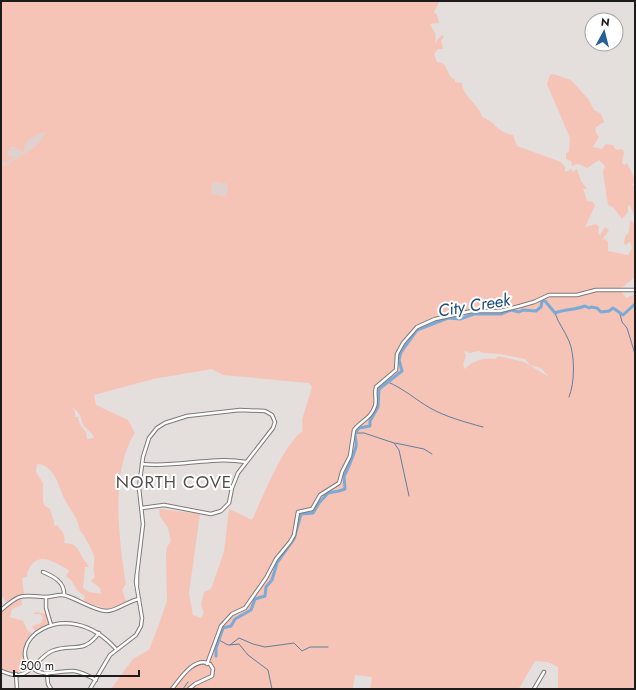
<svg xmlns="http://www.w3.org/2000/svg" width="636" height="690" font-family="Jost,sans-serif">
<rect width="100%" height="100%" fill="#e4dedc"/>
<!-- built -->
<g fill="#dfd1cd">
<polygon points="45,132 44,139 24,154 5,166 1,166 1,159 2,161 13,157 7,157 7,151 25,143 36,135"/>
<polygon points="213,182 228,184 226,196 211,194"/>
</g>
<!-- green -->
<g fill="#f6c3b7" fill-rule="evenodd">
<path d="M1,1H440L434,12L437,15L439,23L430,24L435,33L436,45L437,40L442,35L444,37L441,40L443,49H438L434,54L437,62C447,62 446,72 453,79L455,78V82L462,83C462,96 479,104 482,117C495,121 497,133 513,135L517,146L561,162L565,167V172L572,169V172L577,169L581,181L587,189H583L587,201L593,202L595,206L585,227L596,224L599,227L598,234L600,235L605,227L609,230L602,240L605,239L608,242V251L628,255L632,248L631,244L630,242L625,245L624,243L625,237L629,232L630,220L635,224V277L623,287L619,288L626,298L635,294V689H558V667L548,662L535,661L520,687L517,689H370L372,677L355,675L353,688L351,689H111L133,659L149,650L158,627L167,601L166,555L167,547L171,541L168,528L160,516L159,509L200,514L189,593L193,615L201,618L204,613L201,605L204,592L211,589L224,552L229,509L252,520C262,499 285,441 303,431L302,420L312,387L309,383L223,375L212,369L153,379L94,395L96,405L128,420L135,433C110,470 119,542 126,584L122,590L126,601L114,608L108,609L83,602L85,597C83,593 80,594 78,591C73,585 73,580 66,576L69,571L67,569C55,563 42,552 31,565C28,570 27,572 27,577L22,578L24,594L6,602L3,597H1V166H5C16,158 42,146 45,132L36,135L25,143L24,152L14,147L8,151L7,156L14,157L6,163L2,161ZM213,182L228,184L226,196L211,194ZM466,351L469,353L479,351L484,353L501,354L525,359L530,365L541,368L549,377L524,362L498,356L495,359C485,357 472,361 465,369L463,365L466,355L464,352ZM72,407C84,415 79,421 86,428C89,432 92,432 94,438L87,439L86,432L80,425L78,417H75V412ZM37,464C43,464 47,467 51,471C58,479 60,491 65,500C71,511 78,518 80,531C83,533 93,551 94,556C95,563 92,568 95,577L91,581L100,588L101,594L89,592L83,588L85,567H89C87,562 84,561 82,557C77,546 75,544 64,543C66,535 62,531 57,525L54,526C55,519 51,515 50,509L45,506L43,502V483L36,472Z"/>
<polygon points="553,74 571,80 589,100 594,110 601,114 604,122 596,127 595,131 599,137 593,147 602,149 606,144 613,145 616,150 622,149 624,152 622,163 624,165 627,163 635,180 632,185 635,187 635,218 630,205 628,206 628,212 622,219 614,208 608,205 603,172 605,166 599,160 587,168 578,164 572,166 571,161 566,159 566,153 569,152 570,138 547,84 550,75"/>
<path d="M21,598L22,605L12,609L10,617L23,621L28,631L32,633C21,645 22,654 29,667L15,673L1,669V612L14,601Z"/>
<polygon points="36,612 46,614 49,623 35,631 32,626 41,623 43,618 40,614 33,614"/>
</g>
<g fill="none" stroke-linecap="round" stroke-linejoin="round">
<!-- stream -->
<g stroke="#5f7f9e" stroke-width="1">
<path d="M555,313C558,323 565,331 569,341C575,355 575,383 569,397"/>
<polyline points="620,314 622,322 627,328 635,354"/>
<path d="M388,382C404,389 415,399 430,408C446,417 465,422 483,427"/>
<polyline points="355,433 364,433 394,443 399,450 409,496"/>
<polyline points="395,443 424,449 432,454"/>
<polyline points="219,640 228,645 239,644 248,655 268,670 272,689"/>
<polyline points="230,645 239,638 253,644 265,647 294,643 302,651 310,647 328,647"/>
<polyline points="183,689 188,682"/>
</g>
<!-- river -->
<path stroke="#7baad6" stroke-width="3" d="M216,656V648L223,628L231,626L235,619L251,610L255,599L265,596L266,587L272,580L277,563L294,539L301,514L313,513L319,503L328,493L339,491L345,489L344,476C349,468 353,456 356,447C357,443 355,437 355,434L359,428L370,426V421L378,407L379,389L402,371L399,360L401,352L417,330L448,318L460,319L474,314H501L511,310L519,312L523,310L536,311L541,307L542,301H545L555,313C565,309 575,310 585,306L589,308L591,307L597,308L601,312L609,311L613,308L623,315L635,304"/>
<defs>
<g id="minor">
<path d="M142,464C177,468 210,456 246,462"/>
<path d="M43,572C53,576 65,582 64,595"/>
<polyline points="137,585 137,574"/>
<polyline points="46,597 46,608 51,625"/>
<path d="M1,610C22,592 21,596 46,597C53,597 60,593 67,596C79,600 95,611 107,611C116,611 128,601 139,599"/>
<path d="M207,664L221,626L232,614L245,608L266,578L276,559L290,542L294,535L298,512L312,509L320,495L339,483L342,472L350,456L354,430C360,421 371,419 375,406C377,400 374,394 376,387L396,370L397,354L403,343L417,327L435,319L472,311H500L520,306L534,302L549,295H577L596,290H635"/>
<path d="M1,671C7,673 12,676 19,675C32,673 40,656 52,651C72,643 83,655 99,633"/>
<polyline points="47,673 48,684 51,689"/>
<polyline points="16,674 17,689"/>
<path d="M96,680C89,676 82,672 74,671C61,670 45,677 35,670C0,646 64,591 116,649"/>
<polyline points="90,689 110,655 136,635 141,626 142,618 136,582 143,524 139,488 143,457 149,438 157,428 165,423 187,416 240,410 265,411 272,415 275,422 273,428 238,473 232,488 229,503 221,511 211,514 164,505 142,508"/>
<path d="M172,689C180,679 194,656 210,664L213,669L212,676L195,684L189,689"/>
<polyline points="534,689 544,672"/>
</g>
</defs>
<!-- minor casing -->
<use href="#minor" stroke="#7e7978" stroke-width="4.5"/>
<!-- minor -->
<use href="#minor" stroke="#fff" stroke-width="2.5"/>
</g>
<g text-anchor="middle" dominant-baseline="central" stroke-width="4" stroke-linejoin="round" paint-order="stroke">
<!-- water labels -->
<g font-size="17" font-style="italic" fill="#1b4d78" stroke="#fff">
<text transform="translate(474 305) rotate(-9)">City Creek</text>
</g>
<!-- neighbourhood labels -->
<g font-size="17" letter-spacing="1" fill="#534e4d" stroke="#fff">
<text x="174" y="482">NORTH COVE</text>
</g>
</g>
<!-- border -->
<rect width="636" height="690" fill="none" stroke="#1e1c1b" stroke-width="4"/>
<!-- north arrow -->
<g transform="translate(604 32) rotate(7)"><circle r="19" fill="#ffffff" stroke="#a5a4a4"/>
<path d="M0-3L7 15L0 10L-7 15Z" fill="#216197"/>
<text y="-6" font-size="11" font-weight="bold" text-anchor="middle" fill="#1e1c1b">N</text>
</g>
<!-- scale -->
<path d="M14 670v6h125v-6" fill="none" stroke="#1e1c1b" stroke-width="2"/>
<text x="20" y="670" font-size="12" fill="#1e1c1b" stroke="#ffffff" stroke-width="3" paint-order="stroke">500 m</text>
</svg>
